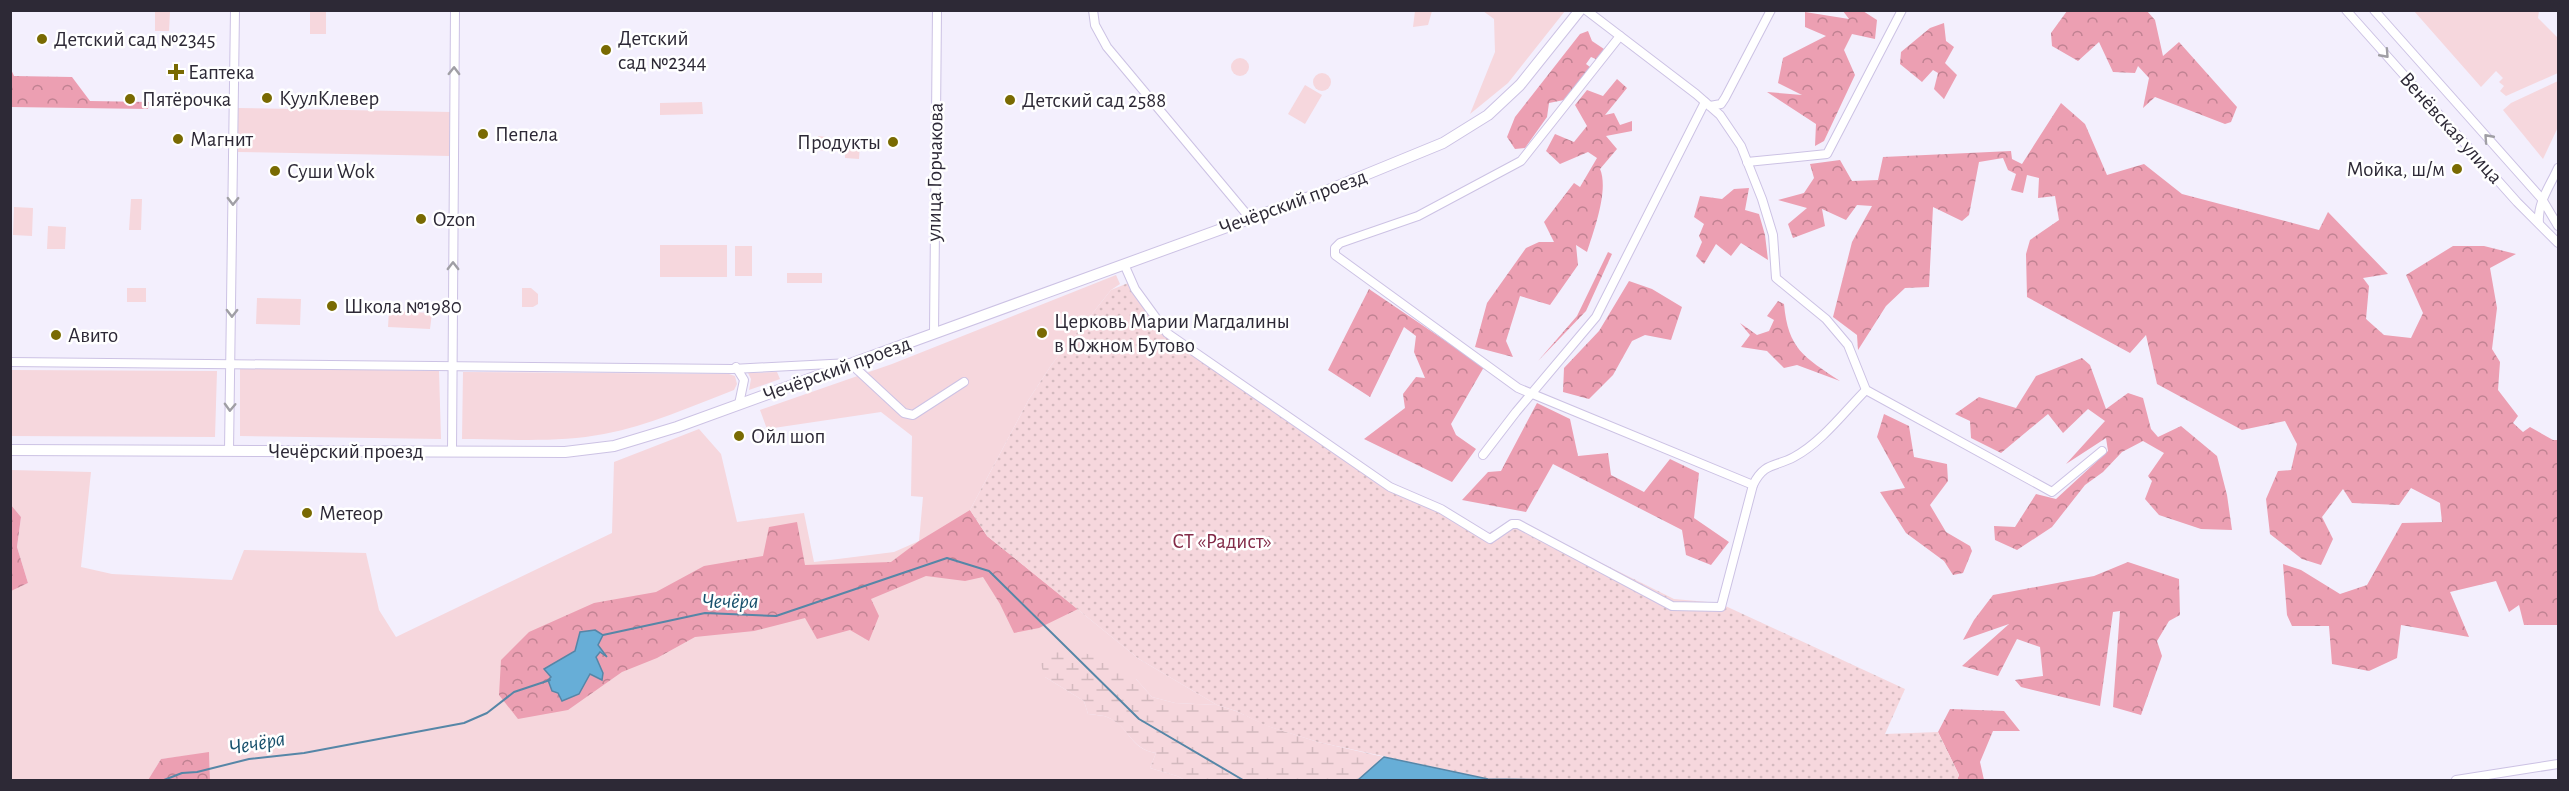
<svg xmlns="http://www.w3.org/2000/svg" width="2569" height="791" font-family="'Alegreya Sans',sans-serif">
<defs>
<pattern id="forest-crowns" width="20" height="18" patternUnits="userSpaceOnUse" patternTransform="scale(1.5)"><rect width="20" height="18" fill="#ec9fb2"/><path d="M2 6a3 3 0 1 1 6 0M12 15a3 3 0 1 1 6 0" fill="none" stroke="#c08292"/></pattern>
<pattern id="wetland-marsh" width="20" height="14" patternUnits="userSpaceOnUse" patternTransform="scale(1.5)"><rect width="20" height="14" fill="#f6d7dd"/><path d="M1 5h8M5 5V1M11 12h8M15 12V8" fill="none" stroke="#d3b9be"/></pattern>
<pattern id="garden-dots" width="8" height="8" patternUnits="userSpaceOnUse" patternTransform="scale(1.5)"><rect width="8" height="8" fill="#f6d7dd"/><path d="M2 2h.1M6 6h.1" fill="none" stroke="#d3b9be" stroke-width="1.8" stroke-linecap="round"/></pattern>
</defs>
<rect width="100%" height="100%" fill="#f3effd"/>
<!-- green -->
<g fill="#f6d7dd">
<rect x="310" y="11" width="16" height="23"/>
<polygon points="1415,11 1432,11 1428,25 1413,27"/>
<polygon points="1483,11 1565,11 1508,83 1470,114 1495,52 1494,19"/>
<polygon points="2414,11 2539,11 2538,18 2558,38 2558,73 2506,96 2500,91 2504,86 2499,82 2503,78 2496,71 2481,87"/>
<polygon points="155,12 170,12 169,31 155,31"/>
<circle cx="1240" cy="67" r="9"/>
<circle cx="1322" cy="82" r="9"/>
<polygon points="2558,81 2558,127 2543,159 2503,110 2511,103"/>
<polygon points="1305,85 1322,95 1305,124 1288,114"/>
<polygon points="702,102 703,114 660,115 660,103"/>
<polygon points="238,108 451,112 450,156 237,152"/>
<polygon points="818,136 827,137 827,144 860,143 859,159 845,158 845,152 817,150"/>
<polygon points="131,199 142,199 141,230 129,230"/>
<polygon points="14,207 33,208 32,236 13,235"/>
<polygon points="48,226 66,227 65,249 47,249"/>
<rect x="660" y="245" width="67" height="32"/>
<rect x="735" y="246" width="17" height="30"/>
<rect x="787" y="273" width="35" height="10"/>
<path d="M1116,275L1120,284L1111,290L1052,364L1029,399L970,510L987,536L1139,659L1217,705L1175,703L1152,697L1136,679L1045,677L1084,701L1088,714C1094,715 1102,715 1107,717C1130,726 1129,749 1156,753L1150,768L1177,776L1185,780H210L209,753L161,759L148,780H11L10,591L28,583L17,547L21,517L11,505V470L91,472L81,567L112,574L232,580L244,550L366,553L379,610L396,637L612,533L614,462L699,429L721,454L737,522L804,513L814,562L894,552L919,541L923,497L911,496L912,436L881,412L767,429L760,410L892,364Z"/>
<rect x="127" y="288" width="19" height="14"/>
<polygon points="522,288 531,288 538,294 538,304 533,307 522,307"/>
<polygon points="257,298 301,299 300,325 256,324"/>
<polygon points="389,311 432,313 430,329 388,327"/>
<polygon points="240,368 439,371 441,439 240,436"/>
<polygon points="11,370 217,371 215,437 11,436"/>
<path d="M463,372L729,374L735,376L737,384L734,390C692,406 648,426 604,434C558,443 508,439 462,439Z"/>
<polygon points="777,372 780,379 749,390 751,379 748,373"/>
</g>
<!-- forest -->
<g fill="url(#forest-crowns)">
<polygon points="1843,11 1863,11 1877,20 1875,39 1852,34 1844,50 1855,75 1824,141 1815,146 1816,124 1767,92 1802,95 1778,83 1783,58 1826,36 1805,27 1805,12 1849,19"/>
<polygon points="2067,11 2147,11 2155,20 2163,56 2179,42 2237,107 2231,122 2225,124 2155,97 2143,108 2149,78 2138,66 2135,73 2113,72 2099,42 2078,61 2052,46 2051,33"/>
<polygon points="1944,23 1946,41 1954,47 1945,63 1957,75 1944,99 1934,89 1938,73 1933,70 1922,82 1900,64 1901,52 1930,28"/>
<polygon points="1588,31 1592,41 1604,49 1598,60 1591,57 1586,64 1590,67 1564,100 1549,103 1547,117 1525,148 1515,149 1507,137 1515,117 1580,34"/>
<polygon points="10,67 14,76 72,77 90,101 149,102 148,109 11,107"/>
<path d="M1617,79L1627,88L1605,115L1614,113L1620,125L1632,121V131L1606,136L1617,149L1600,169C1609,190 1594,230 1587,252L1576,245L1578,265L1550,305L1520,296L1506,341L1513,357L1475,347L1487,303L1526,248L1539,242H1554L1544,222L1574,183L1580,187L1597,158L1588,152L1560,164L1546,151L1555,134L1574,142L1587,126L1575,105L1587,90L1603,96Z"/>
<polygon points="2061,103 2085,124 2107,175 2144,164 2182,194 2319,230 2328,212 2388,274 2363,278 2369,286 2366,319 2384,335 2411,338 2423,313 2406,275 2453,246 2484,246 2516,254 2490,268 2497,308 2492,349 2500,362 2498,390 2518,416 2513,423 2523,432 2530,427 2553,440 2558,440 2558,625 2524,625 2519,605 2509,612 2496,581 2450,592 2469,637 2401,625 2397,658 2369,671 2332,664 2329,626 2292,626 2287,615 2283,564 2301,570 2340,594 2367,585 2402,523 2442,522 2440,503 2411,488 2399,505 2352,503 2343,489 2322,517 2333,539 2321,565 2302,559 2270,534 2266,499 2278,471 2291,470 2297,444 2285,421 2242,430 2157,384 2146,335 2130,353 2027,297 2026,254 2030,240 2059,220 2055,196 2038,198 2039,178 2027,175 2023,193 2011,190 2016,174 2008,170 2003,158 1979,162 1969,215 1962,221 1933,207 1929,287 1905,288 1886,306 1858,350 1857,335 1833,317 1852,242 1872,206 1857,205 1846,220 1822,209 1825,226 1793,238 1788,224 1807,208 1778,200 1804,193 1814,178 1810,164 1840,160 1852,181 1878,180 1883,157 2011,151 2012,159 2022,164"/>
<polygon points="1749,188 1745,210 1759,214 1765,235 1768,260 1741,243 1731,256 1716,244 1704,264 1696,256 1702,242 1699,236 1704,224 1694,217 1700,196 1722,199 1734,189"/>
<polygon points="1608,252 1612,254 1586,311 1538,361 1577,316"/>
<polygon points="1629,281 1652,289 1682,307 1671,340 1645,335 1632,341 1613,375 1589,399 1563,392 1564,368 1599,331"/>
<polygon points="1369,289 1484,367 1451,424 1456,435 1476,449 1452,482 1364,439 1405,408 1403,394 1416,377 1425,378 1414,352 1416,336 1404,327 1370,397 1328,370"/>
<path d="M1778,301L1784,304C1788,349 1804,357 1840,381L1797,365L1784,368L1767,351L1741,347L1750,335L1740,323L1757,335L1769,331L1774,320L1767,316Z"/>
<polygon points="2082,358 2090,365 2106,409 2128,393 2143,398 2151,429 2158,437 2181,426 2217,456 2227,495 2232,530 2201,529 2159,515 2145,499 2152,481 2148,476 2164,453 2143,441 2122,452 2103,472 2085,485 2052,527 2017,550 1995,540 1994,526 2015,527 2036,494 2056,499 2108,451 2106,438 2066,464 2105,421 2088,409 2063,433 2048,414 2001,453 1971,438 1970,421 1955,414 1979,397 2016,408 2036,376"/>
<polygon points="1537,403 1570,419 1578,456 1608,453 1611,475 1644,492 1670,459 1699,473 1694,518 1729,542 1711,565 1686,555 1682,530 1553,464 1526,512 1462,500 1488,472 1501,471"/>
<polygon points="1884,414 1909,426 1914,457 1947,464 1948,481 1930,505 1946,532 1970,546 1972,551 1963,573 1953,575 1944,561 1906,533 1880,492 1905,488 1877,437"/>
<polygon points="11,505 21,517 17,547 28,583 11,591"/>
<polygon points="970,510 987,536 1078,609 1039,628 1014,633 1000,604 983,577 965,581 926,576 871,599 879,616 869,641 850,630 817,639 805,618 754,631 695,637 657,658 622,672 568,710 518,719 499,695 501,660 529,632 594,603 656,592 704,566 763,556 769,527 797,522 805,565 891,562 919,541"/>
<polygon points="2128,562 2179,579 2180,615 2169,621 2157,641 2162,656 2141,715 2113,707 2120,611 2113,612 2100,706 2021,687 2015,680 2043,676 2040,647 2017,639 1998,676 1962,666 2009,624 1963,640 1974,620 1993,595 2094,576"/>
<polygon points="1950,709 2004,711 2020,731 1993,731 1980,762 1984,780 1957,780 1959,775 1938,732"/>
<polygon points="209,752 210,780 148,780 161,759"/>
</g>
<!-- wetland -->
<path fill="url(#wetland-marsh)" d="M1079,651L1110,662L1136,679L1152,697L1175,703L1217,705L1236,711L1268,726L1318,742L1384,757L1358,780H1185L1177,776L1150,768L1156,753C1130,749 1129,726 1107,717C1102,715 1094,715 1088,714L1084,701L1045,677L1037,653Z"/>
<!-- garden -->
<polygon fill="url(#garden-dots)" points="1133,281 1168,331 1393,484 1489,533 1515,520 1674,599 1719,603 1905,689 1885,734 1938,732 1959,775 1957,780 1488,779 1318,742 1267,726 1236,711 1217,705 1139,659 987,536 970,510 1029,399 1052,364 1111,290"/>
<!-- water -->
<g fill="#67aed7" stroke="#5686a7" stroke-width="1.5">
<polygon points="595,630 603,635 598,645 607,657 600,652 596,657 603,673 602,680 590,674 579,694 562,701 558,693 552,691 548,680 551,677 544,669 575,651 580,632"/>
<polygon points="1384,757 1488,779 1583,780 1358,780"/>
</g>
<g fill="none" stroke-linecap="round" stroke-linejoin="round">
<!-- stream -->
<g stroke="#5686a7" stroke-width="2">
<polyline points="603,635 705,613 776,616 947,558 989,571 1139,719 1243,780"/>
<polyline points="164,780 182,773 197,772 249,759 304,753 464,723 487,713 514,692 550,680"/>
</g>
<defs>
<g id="minor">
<polyline points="1093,10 1095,25 1107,47 1249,217"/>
<polyline points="1586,10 1696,94 1720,115 1741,146 1762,199 1773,235 1776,278 1826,319 1848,345 1866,390 2052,492 2102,451"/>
<polyline points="2346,10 2517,202 2558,243"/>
<polyline points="2374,10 2542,199 2558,226"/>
<polyline points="1620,36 1521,161 1418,216 1340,243 1335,248 1335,255 1518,388 1753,485"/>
<polyline points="1710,106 1721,104 1725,98 1771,10"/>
<polyline points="1747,162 1827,154 1902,10"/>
<path d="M2539,223C2537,203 2550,186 2558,168"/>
<path d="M1124,264L1135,289L1167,333L1390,487L1441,509L1490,539L1512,524H1518L1672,606L1721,607L1753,485C1764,462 1776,467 1794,457C1822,442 1844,412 1866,390"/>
<polyline points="934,333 937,10"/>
<polyline points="10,362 732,369 850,363 904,413 913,415 964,382"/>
<polyline points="736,367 744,380 739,404"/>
<polyline points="229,451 235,10"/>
<polyline points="452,452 455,10"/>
<polyline points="1483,455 1516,412 1596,317 1705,102"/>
<polyline points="2456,780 2558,764"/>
</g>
<polyline id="major" points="10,450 565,452 614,446 677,427 1326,191 1443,143 1488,115 1520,85 1580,10"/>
</defs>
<!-- minor casing -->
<use href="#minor" stroke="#ccc2e4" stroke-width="10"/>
<!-- major casing -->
<use href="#major" stroke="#ccc2e4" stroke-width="12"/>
<!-- minor -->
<use href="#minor" stroke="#fff" stroke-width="8"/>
<!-- major -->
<use href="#major" stroke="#fff" stroke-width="10"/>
</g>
<!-- one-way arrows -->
<defs><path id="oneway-chevron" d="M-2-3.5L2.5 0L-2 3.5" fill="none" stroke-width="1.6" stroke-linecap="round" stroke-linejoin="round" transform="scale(1.5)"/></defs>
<g stroke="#a09fa5">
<use href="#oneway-chevron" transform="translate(2385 54) rotate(48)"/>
<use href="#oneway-chevron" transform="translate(454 71) rotate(-89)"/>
<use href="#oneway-chevron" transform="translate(2488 138) rotate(-132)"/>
<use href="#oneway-chevron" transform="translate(233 201) rotate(91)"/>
<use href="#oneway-chevron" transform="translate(453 266) rotate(-90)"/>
<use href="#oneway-chevron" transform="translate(232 313) rotate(91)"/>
<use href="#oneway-chevron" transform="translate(230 407) rotate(92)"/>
</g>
<!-- markers -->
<g fill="#796a02" stroke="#fff" stroke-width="2">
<circle cx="42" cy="39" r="6"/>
<circle cx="606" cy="50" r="6"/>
<path d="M173 63h6v6h6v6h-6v6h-6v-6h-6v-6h6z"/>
<circle cx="267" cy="98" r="6"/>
<circle cx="130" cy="99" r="6"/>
<circle cx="1010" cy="100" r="6"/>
<circle cx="483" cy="134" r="6"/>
<circle cx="178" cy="139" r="6"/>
<circle cx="893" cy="142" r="6"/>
<circle cx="2457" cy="169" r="6"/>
<circle cx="275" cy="171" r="6"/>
<circle cx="421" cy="219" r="6"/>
<circle cx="332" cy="306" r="6"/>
<circle cx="1042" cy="333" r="6"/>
<circle cx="56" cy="335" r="6"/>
<circle cx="739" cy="436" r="6"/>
<circle cx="307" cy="513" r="6"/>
</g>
<g text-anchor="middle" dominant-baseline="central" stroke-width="5" stroke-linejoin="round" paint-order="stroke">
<!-- poi labels -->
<g font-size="21" fill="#2d2936" stroke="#fff" text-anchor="start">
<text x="618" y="38">Детский<tspan x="618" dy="24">сад №2344</tspan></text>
<text x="54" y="39">Детский сад №2345</text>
<text x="188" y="72">Еаптека</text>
<text x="279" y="98">КуулКлевер</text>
<text x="142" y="99">Пятёрочка</text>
<text x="1022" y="100">Детский сад 2588</text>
<text x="495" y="134">Пепела</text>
<text x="190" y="139">Магнит</text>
<text x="881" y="142" text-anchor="end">Продукты</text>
<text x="2445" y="169" text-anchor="end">Мойка, ш/м</text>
<text x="287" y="171">Суши Wok</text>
<text x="433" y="219">Ozon</text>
<text x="344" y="306">Школа №1980</text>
<text x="1054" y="321">Церковь Марии Магдалины<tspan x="1054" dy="24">в Южном Бутово</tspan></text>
<text x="68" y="335">Авито</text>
<text x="751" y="436">Ойл шоп</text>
<text x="319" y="513">Метеор</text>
</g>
<!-- street labels -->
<g font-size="21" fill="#2d2936" stroke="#fff">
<text transform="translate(2451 128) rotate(48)">Венёвская улица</text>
<text transform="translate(935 172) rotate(-89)">улица Горчакова</text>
<text transform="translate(1293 202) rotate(-20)">Чечёрский проезд</text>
<text transform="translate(837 369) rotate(-20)">Чечёрский проезд</text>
<text x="346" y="451">Чечёрский проезд</text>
</g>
<!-- park labels -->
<g font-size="21" fill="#832b48" stroke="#fff">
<text x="1222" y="541">СТ «Радист»</text>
</g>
<!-- water labels -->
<g font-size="22" font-style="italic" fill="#19516d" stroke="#fff">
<text x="730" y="601">Чечёра</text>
<text transform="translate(257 743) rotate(-10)">Чечёра</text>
</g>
</g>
<!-- border -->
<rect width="2569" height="791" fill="none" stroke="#2d2936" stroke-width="24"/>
</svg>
